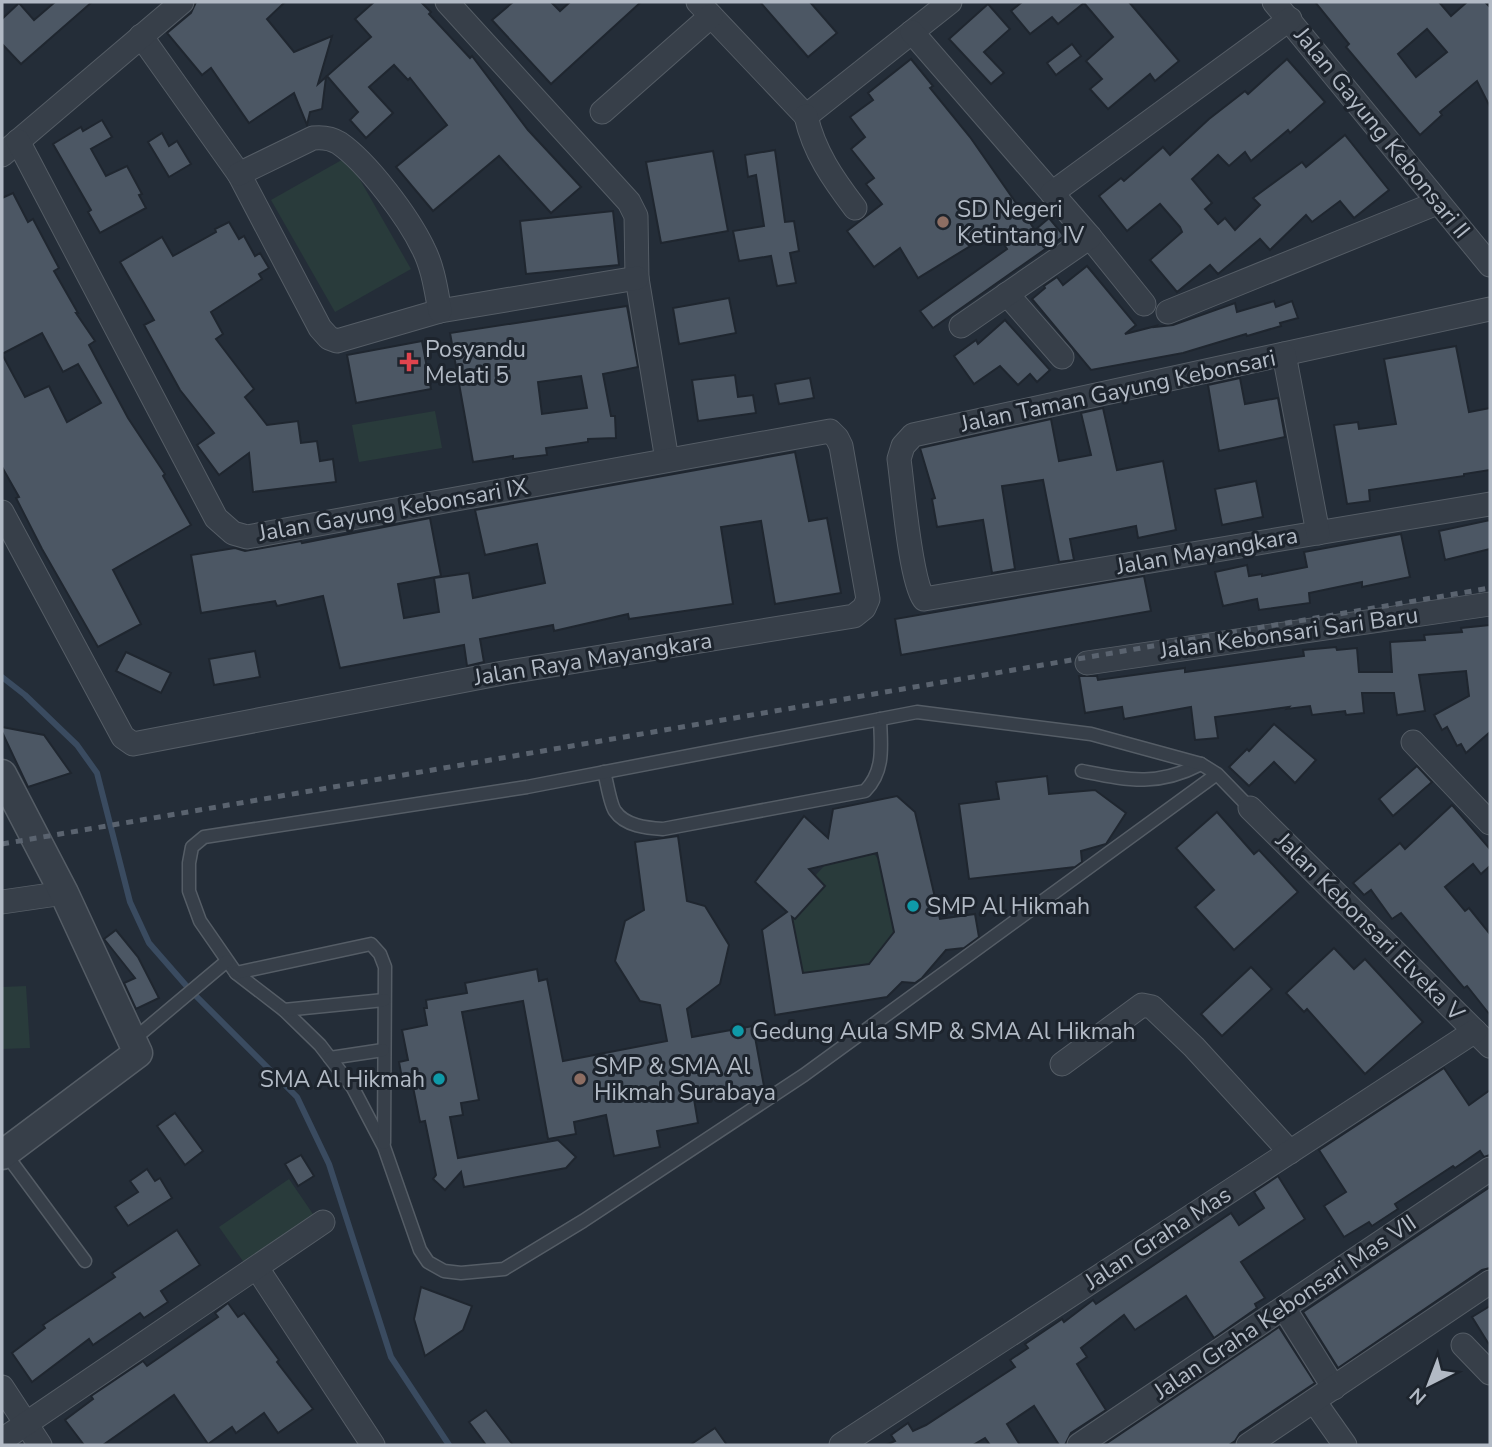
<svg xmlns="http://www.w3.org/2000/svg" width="1492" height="1447" font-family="'Nunito Sans',sans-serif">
<rect width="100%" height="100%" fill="#242d38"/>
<!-- green -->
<g fill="#293b3b">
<polygon points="347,157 411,269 335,312 271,200"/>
<polygon points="435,411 442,448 359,462 352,425"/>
<polygon points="874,854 879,860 894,932 869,964 803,973 791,911 825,886 815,876 825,865"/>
<polygon points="26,986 30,1048 2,1049 2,987"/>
<polygon points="289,1179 315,1217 245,1264 219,1227"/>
</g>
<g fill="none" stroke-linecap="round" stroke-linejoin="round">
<!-- stream -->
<polyline stroke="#3a4b60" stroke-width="6" points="2,677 25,695 77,745 97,773 130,902 149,943 190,990 297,1097 329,1164 391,1357 449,1445"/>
</g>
<!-- building -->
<g fill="#4c5764" stroke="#1f262f" stroke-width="2" fill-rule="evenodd">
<polygon points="55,2 92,2 21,64 2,44 2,19 19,3 34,20"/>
<polygon points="196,2 285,2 267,19 294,52 332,36 318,84 326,77 322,109 310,112 307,125 294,93 249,123 211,68 202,75 167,33 191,13"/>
<polygon points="374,2 421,2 431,12 429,14 470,58 472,56 528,130 581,187 551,213 499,156 433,211 396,167 447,125 410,78 408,80 394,65 369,87 393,113 366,138 350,120 358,112 327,76 371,37 355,19"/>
<polygon points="513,2 551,2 560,11 570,2 641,2 551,84 492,20"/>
<polygon points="760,2 810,2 837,33 808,57"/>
<polygon points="1022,2 1129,2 1179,61 1155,81 1150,74 1108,109 1090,89 1102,79 1086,61 1113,37 1084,3 1058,24 1052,17 1030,34 1011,11"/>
<path d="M1315,2H1439L1451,16L1467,2H1485L1490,7V107L1477,81L1440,112L1442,115L1420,135L1346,47L1349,44ZM1427,29L1447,52L1416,77L1398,54Z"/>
<polygon points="988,4 1010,29 984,52 1004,73 991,84 949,39"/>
<polygon points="1072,44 1081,56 1056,75 1047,63"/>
<polygon points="911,59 933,86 930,88 970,137 1035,230 1049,218 1064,236 933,328 920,311 1007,249 995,231 918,278 900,248 874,267 847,231 882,204 866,184 874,178 851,149 865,137 850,117 873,100 868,93"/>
<polygon points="1287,59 1325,102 1290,133 1288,130 1251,161 1245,152 1229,166 1218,155 1192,179 1212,203 1205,209 1218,224 1225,218 1235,230 1260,205 1253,198 1302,162 1306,167 1345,135 1389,190 1354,218 1340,201 1312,222 1306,215 1270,250 1260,239 1218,274 1210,265 1177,292 1150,260 1182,232 1180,227 1160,204 1127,231 1099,196 1121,178 1124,181 1163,147 1170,155 1209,119 1245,91 1248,94"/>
<polygon points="102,120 112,137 91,149 106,176 127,166 142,194 139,195 146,208 100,233 88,212 91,210 53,144 81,127 83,131"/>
<polygon points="162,133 169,146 177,141 191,164 169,177 148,142"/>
<polygon points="775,150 785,222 794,221 799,251 790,253 796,283 777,286 771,256 739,261 733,231 764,226 756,175 748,177 745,155"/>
<polygon points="713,151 728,231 661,243 646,162"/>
<polygon points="13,193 28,222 33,219 59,268 54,271 78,313 76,313 95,341 89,345 106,377 128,418 165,474 163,476 191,525 113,570 141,624 98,647 42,549 16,498 19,497 2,467 2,354 25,397 49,386 67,422 101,403 78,364 63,372 42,333 2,354 2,198"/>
<polygon points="613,211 619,265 526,274 520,221"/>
<polygon points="229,222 239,239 244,236 255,256 260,253 269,268 259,274 262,279 211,312 223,334 216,339 254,389 245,397 267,425 298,421 301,443 317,441 320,461 333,459 336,482 253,492 249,453 219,475 197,445 214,433 180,390 144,325 154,320 120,262 162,237 173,256 216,232 215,229"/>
<polygon points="1087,266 1136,325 1125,334 1156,326 1155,327 1173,325 1235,303 1237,312 1274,301 1276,307 1292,301 1298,318 1280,323 1281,326 1247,336 1246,334 1183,353 1091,370 1032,299 1045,288 1044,286 1057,277 1063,285"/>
<polygon points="729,298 736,333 679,344 673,308"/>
<path d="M627,306L638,367L603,374L611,416H615L616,438L588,439V442L546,448L547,455L513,459V456L473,462L450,333ZM581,376L587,408L542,414L538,382Z"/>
<polygon points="1005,320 1050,370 1037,382 1030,374 1018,385 1000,366 974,384 954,356 976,340 978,344"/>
<polygon points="422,341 431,389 356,403 347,355"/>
<polygon points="1456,346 1469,412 1490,408 1490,470 1464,474 1464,476 1369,490 1370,501 1347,504 1334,425 1358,422 1359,429 1396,424 1384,359"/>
<polygon points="735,375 738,397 753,395 756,413 698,421 692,380"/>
<polygon points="810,378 814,398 779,404 775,384"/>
<polygon points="1240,378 1245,404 1278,398 1285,437 1219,451 1208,385"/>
<polygon points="1103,408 1117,470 1163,461 1176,530 1138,538 1136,526 1070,539 1074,560 1059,562 1043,480 1002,486 1015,569 992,573 983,520 937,527 932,499 935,498 920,448 1051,419 1059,461 1091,455 1081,413"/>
<polygon points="795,452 809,521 827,518 841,593 775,604 761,521 721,527 733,604 629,619 628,614 554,631 553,625 480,639 484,662 467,666 464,645 340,668 323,596 277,606 275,601 201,613 191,555 235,548 245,551 301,541 302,543 430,518 441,576 398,584 404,618 439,612 434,578 469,573 473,598 545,583 537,544 485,555 475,510"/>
<polygon points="1256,481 1263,517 1222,525 1215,489"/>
<polygon points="1490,520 1490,549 1445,560 1439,531"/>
<polygon points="1401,534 1410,577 1362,587 1362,582 1309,593 1310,603 1259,610 1257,599 1223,606 1215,572 1247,565 1249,576 1262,574 1262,576 1307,567 1304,552"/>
<polygon points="1144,576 1151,611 901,655 895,619"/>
<polygon points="1490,625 1490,732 1466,753 1461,744 1457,746 1447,727 1442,730 1434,715 1469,696 1466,671 1419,675 1425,711 1397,715 1394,693 1362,693 1364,713 1346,715 1345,711 1312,715 1310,706 1287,709 1289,707 1215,717 1218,738 1195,740 1191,707 1124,719 1122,707 1085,713 1079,676 1097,676 1098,680 1185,668 1185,672 1304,656 1303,650 1336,647 1337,650 1357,648 1359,672 1392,672 1390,642 1425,640 1424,635 1462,632 1461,628"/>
<polygon points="255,651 260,677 214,685 209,659"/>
<polygon points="126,652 171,673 161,693 116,671"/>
<polygon points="1274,724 1316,760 1295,783 1274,762 1249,786 1229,767 1247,749 1249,751"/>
<polygon points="2,727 44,735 71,773 28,787 2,732"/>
<polygon points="1417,766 1432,782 1393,816 1379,799"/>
<polygon points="1047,776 1049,794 1095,790 1126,813 1106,844 1081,851 1082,862 1075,867 969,879 959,804 999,799 996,782"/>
<path d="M897,796L915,812L940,919L975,914L979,937L964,948L946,950L922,978L915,983L902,982L887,997L775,1015L762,930L787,912L755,882L804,816L828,838L833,809ZM877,853L894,932L869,964L803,973L792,917L795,919L825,886L809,869Z"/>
<polygon points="1452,805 1490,849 1490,866 1481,874 1473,864 1445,887 1465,911 1469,908 1490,934 1490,1015 1467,986 1464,988 1401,913 1392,919 1371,890 1364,895 1353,883 1400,843 1405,849"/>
<polygon points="1217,812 1254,854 1259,850 1298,892 1234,950 1195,907 1214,890 1176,848"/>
<polygon points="678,836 687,901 705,906 729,945 720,984 687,1009 692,1037 753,1026 764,1086 694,1099 698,1123 657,1131 660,1147 614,1156 606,1115 574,1122 576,1134 548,1139 523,1001 462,1012 479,1100 461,1103 463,1115 450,1117 458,1158 558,1140 576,1157 566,1168 464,1187 461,1172 445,1190 433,1179 436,1175 425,1121 420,1122 412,1082 403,1084 399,1062 408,1060 402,1030 427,1025 424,1008 427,1008 426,1000 467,993 465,983 537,969 539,981 547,979 563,1061 667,1041 660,1005 640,1001 615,961 625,921 644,910 635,842"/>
<polygon points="116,930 138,957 159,998 136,1009 124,983 135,978 104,939"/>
<polygon points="1334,948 1354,969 1365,959 1423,1022 1365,1074 1307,1009 1304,1012 1286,993"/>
<polygon points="1251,967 1272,989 1222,1036 1201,1014"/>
<polygon points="1444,1068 1469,1105 1490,1090 1490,1155 1484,1157 1480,1151 1455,1168 1453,1166 1395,1204 1398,1209 1372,1226 1369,1222 1344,1237 1324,1206 1346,1192 1319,1150"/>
<polygon points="175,1113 203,1151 185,1165 157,1126"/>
<polygon points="301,1155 314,1176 298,1186 285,1164"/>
<polygon points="147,1169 155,1181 160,1178 172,1198 128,1226 115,1207 138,1192 130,1181"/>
<polygon points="1278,1176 1305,1219 1241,1262 1265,1298 1255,1304 1257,1308 1214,1338 1186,1296 1135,1330 1124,1315 1081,1348 1087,1357 1077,1364 1106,1410 1071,1433 1065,1445 1059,1445 1034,1406 1007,1424 1020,1445 990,1445 985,1438 973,1445 886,1445 895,1441 891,1435 908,1423 913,1431 926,1425 1015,1367 1010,1360 1028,1348 1025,1344 1062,1319 1064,1322 1093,1300 1096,1304 1231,1213 1239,1225 1264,1208 1254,1192"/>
<polygon points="1490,1187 1490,1268 1482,1270 1338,1368 1303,1312"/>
<polygon points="177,1230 200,1265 161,1291 168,1302 144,1318 140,1313 93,1345 89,1339 32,1382 12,1353 45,1328 43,1325 115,1277 112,1273"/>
<polygon points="421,1287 472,1306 463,1330 425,1356 414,1319"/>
<polygon points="228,1303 238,1317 244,1313 279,1360 277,1362 313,1409 278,1433 264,1413 236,1433 232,1427 208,1444 174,1395 103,1445 84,1445 65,1420 93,1399 91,1396 143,1361 147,1366 218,1317 215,1313"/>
<polygon points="1490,1306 1490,1346 1472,1317"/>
<polygon points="1279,1327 1315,1383 1240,1433 1235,1441 1229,1445 1104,1445"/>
<polygon points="486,1410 496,1423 513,1445 486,1445 469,1422"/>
<polygon points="715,1428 727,1445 690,1445"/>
</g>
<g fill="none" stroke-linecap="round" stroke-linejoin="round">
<defs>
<g id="service">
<path d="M1082,771C1128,780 1157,787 1201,764"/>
<path d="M604,772C607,782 610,804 615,811C625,826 647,828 663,829L865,791C885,771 881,746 880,719"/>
<polyline points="1217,774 804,1075 583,1221 504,1269 461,1273 444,1271 428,1262 420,1250 384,1147 353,1088 320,1045 284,1010 236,973 200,921 189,891 189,863 192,847 204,837 527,787 917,712 1091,734 1201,764 1217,774 1250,808"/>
<polyline points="236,973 371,944 380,954 385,967 384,1143"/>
<polyline points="284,1010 384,1000"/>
<polyline points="133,1040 227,961"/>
<polyline points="330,1058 383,1050"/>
<polyline points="5,1153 85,1261"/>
</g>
<g id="minor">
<polyline points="447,2 629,202 636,216 637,278 667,460"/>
<polyline points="698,2 806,116 950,2"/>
<polyline points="1274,2 1490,265"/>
<polyline points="912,32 1090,237 1144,304"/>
<polyline points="141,36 239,174 320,328 329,338 337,341 440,311 637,278"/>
<polyline points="602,112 711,16"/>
<path d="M806,116C814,152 833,179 855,208"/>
<polyline points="2,155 182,2"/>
<path d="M239,174L313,138C322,137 331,138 339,143C368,163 408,217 423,248C433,267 436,290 440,311"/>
<polyline points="1052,193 1290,19"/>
<polyline points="1007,294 1062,357"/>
<path d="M1490,309L913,435L903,446L899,459C903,487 910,580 924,599L1490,504"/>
<polyline points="1168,312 1437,203"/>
<polyline points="961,326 1090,237"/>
<polyline points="1284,354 1318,533"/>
<polyline points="2,512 123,737 133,744 503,673 854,616 864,608 868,599 841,446 837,438 830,431 247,537 233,533 216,518 18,141"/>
<polyline points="1087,663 1490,604"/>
<polyline points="1413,742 1490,823"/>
<polyline points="1250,808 1490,1046"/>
<polyline points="2,902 64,893"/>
<polyline points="1062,1064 1142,1005 1152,1007 1194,1047 1290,1152"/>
<polyline points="257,1268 373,1445"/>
<polyline points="1284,1308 1334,1388"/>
<polyline points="1463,1345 1490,1373"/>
<polyline points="2,1387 40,1445"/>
<polyline points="1314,1401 1345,1445"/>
<polyline points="2,1440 323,1222"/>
<polyline points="841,1445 1475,1031"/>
<polyline points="1079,1445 1490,1169"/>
<polyline points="1248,1445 1490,1282"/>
</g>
<polyline id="tertiary" points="2,774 64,893 138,1053 2,1155"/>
</defs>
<!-- service casing -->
<use href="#service" stroke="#555d66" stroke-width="15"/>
<!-- minor casing -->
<use href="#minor" stroke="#555d66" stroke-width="25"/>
<!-- tertiary casing -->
<use href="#tertiary" stroke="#555d66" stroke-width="31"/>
<!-- service -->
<use href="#service" stroke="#373f49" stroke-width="12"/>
<!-- minor -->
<use href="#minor" stroke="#373f49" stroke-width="23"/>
<!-- tertiary -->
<use href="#tertiary" stroke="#373f49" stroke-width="28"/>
<!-- rail -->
<polyline stroke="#5a636f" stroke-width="5" stroke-dasharray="7 7" stroke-linecap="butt" points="2,844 1490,588"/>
</g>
<!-- markers -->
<g fill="#8d6e63" stroke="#1d242d" stroke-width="2.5">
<circle cx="943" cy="222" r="7"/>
<circle cx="580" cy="1079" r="7"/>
</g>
<path fill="#e0444e" stroke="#1d242d" stroke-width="2.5" d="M405.5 351.5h7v7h7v7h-7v7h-7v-7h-7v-7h7z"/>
<g fill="#0f9aa8" stroke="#1d242d" stroke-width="2.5">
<circle cx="913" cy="906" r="7"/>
<circle cx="738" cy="1031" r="7"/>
<circle cx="439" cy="1079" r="7"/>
</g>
<g text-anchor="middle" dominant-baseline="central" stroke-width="6" stroke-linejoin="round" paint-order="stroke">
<!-- street labels -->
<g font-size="23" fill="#b2bac5" stroke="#1d242d">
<text transform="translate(1382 133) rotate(51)">Jalan Gayung Kebonsari II</text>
<text transform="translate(1118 391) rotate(-12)">Jalan Taman Gayung Kebonsari</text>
<text transform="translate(393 510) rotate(-10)">Jalan Gayung Kebonsari IX</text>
<text transform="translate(1207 551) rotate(-10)">Jalan Mayangkara</text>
<text transform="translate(1289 633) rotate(-8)">Jalan Kebonsari Sari Baru</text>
<text transform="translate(593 659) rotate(-9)">Jalan Raya Mayangkara</text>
<text transform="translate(1370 927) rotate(45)">Jalan Kebonsari Elveka V</text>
<text transform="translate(1158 1238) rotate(-33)">Jalan Graha Mas</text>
<text transform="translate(1285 1307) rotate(-34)">Jalan Graha Kebonsari Mas VII</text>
</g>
<!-- poi labels -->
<g font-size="23" fill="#b2bac5" stroke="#1d242d" text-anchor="start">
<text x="957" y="209">SD Negeri<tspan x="957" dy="26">Ketintang IV</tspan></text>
<text x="425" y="349">Posyandu<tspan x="425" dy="26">Melati 5</tspan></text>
<text x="927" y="906">SMP Al Hikmah</text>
<text x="752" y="1031">Gedung Aula SMP &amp; SMA Al Hikmah</text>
<text x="594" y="1066">SMP &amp; SMA Al<tspan x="594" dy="26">Hikmah Surabaya</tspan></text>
<text x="425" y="1079" text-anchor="end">SMA Al Hikmah</text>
</g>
</g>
<!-- border -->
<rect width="1492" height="1447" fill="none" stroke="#b2bac5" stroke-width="7"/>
<!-- north arrow -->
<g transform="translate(1429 1384) rotate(222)" stroke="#1d242d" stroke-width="5" paint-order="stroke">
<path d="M0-5L12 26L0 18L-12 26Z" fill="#b2bac5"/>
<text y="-10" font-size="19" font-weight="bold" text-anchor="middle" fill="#b2bac5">N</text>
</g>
</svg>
